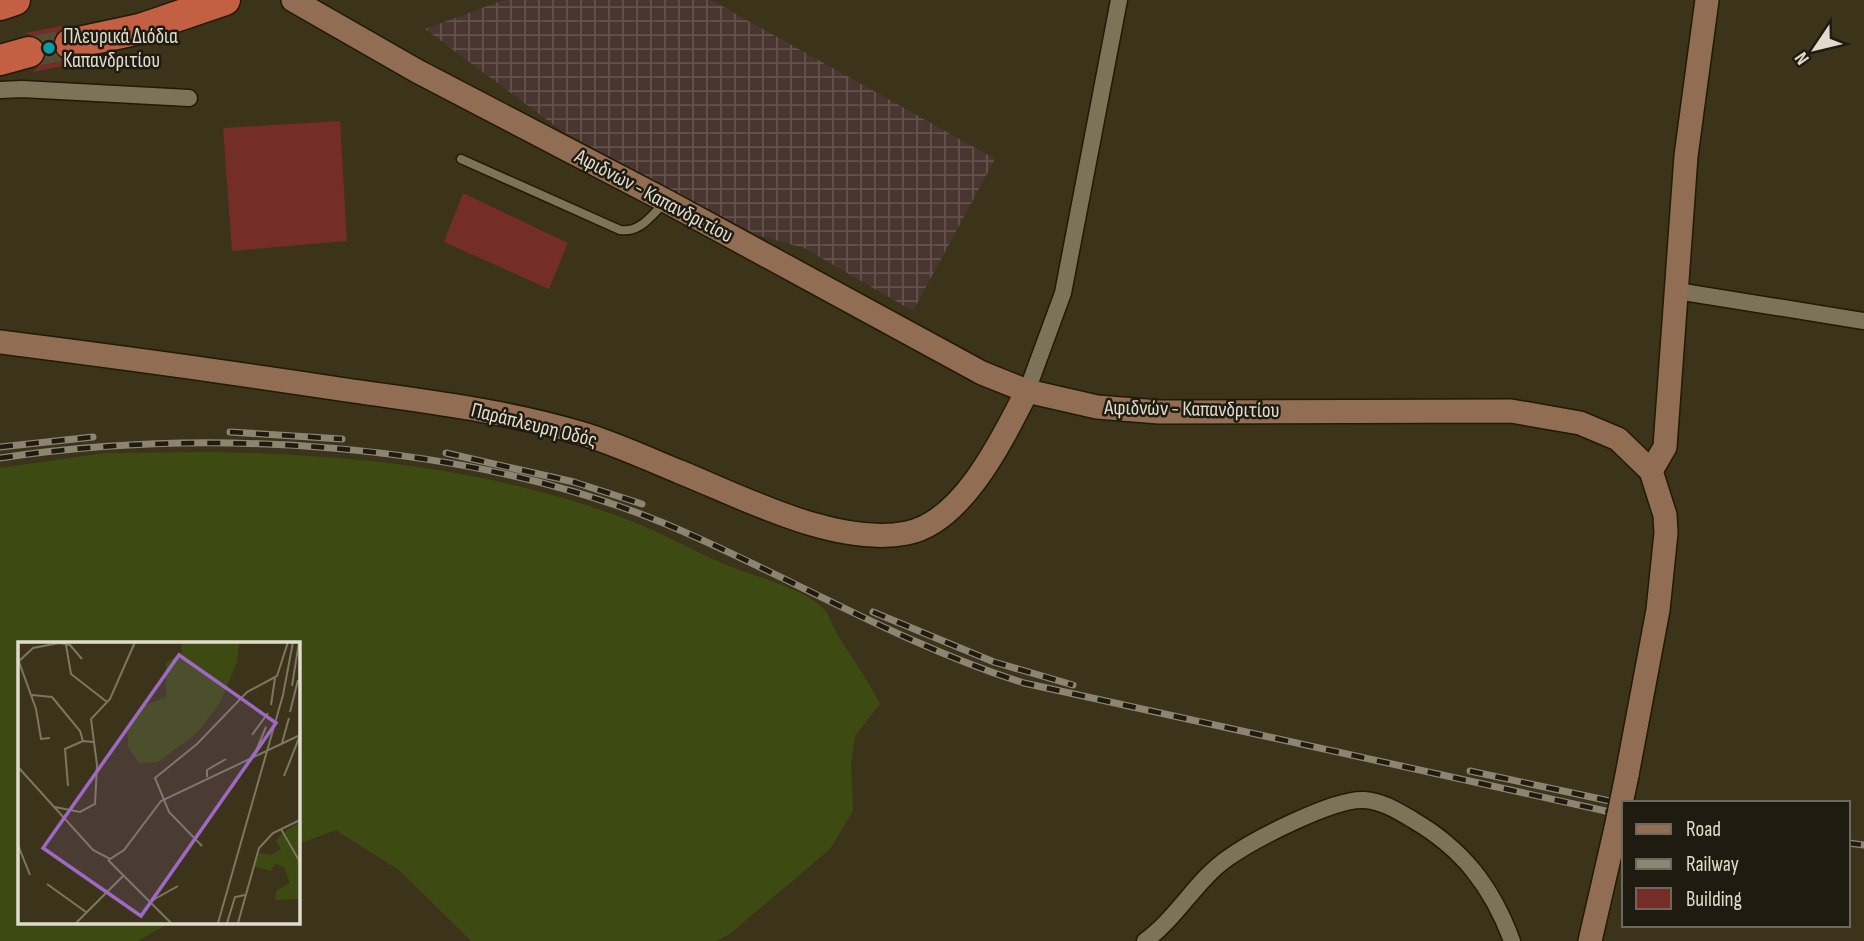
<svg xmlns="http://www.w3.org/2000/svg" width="1864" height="941" font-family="'Sofia Sans Condensed',sans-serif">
<defs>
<pattern id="industrial-grid" width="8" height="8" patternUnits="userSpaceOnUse" patternTransform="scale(1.75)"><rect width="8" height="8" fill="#4a3630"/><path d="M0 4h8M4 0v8" fill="none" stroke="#64524d"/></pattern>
</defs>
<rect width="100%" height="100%" fill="#3b331a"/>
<!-- industrial -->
<polygon fill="url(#industrial-grid)" points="504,0 711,0 995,159 913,311 804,248 757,235 562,131 425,29"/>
<!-- grass -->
<path fill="#3d4b12" d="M209,452C351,454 497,469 631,521C662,533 692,550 722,563C751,576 802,587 824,609C829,614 832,625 836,632C851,657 867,678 880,704L855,736L851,764L853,811L830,849L730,934L716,941H471L400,871L336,830L298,844V643H19V922H171L138,941H0V468L105,453Z"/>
<!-- building -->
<g fill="#752d27">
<polygon points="66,25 54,38 53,47 58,56 74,64 33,72 46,57 46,48 41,39 25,33"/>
<polygon points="340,121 347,241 232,251 223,128"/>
<polygon points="463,193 568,243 549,289 444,242"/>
</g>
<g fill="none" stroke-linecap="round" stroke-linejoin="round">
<!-- highway-tunnel -->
<polyline stroke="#544c35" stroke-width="30" stroke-dasharray="30 15" stroke-linecap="butt" points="29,52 70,44"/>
<defs>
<path id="lane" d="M461,159L620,230C640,233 651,216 664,203"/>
<g id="street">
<polyline points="0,90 22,89 189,98"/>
<polyline points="1677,291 1864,321"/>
<polyline points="1027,391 1063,293 1119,0"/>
<path d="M1145,941C1177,918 1196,880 1228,858C1253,840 1334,798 1364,800C1382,801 1398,811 1413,820C1463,849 1492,887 1512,941"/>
</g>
<g id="secondary">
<polyline points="293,0 417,71 666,201 982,373 1027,391 1097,407 1159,412 1511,411 1580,423 1618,439 1651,471 1665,515 1666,533 1658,610 1627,775"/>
<path d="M0,342C118,357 235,373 353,391C429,402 506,411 580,433C614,443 648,459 680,472C744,498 837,547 907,533C963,522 1003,438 1027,391"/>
<polyline points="1651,471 1665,447 1686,156 1707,0"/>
<polyline points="1590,941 1616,828"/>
</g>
<g id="highway">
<polyline points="0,5 15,0"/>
<polyline points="70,44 140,29 225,0"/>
<polyline points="0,60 29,52"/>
</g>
</defs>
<!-- lane casing -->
<use href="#lane" stroke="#221a03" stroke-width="11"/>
<!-- street casing -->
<use href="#street" stroke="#221a03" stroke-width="19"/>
<!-- secondary casing -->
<use href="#secondary" stroke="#221a03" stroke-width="26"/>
<!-- highway casing -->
<use href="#highway" stroke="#221a03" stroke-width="33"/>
<!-- lane -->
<use href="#lane" stroke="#7c7359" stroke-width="8"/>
<!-- street -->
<use href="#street" stroke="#7c7359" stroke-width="16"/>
<!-- secondary -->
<use href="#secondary" stroke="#916d53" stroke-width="23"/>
<!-- highway -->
<use href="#highway" stroke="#c36044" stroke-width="30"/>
<defs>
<g id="rail">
<polyline points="230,432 342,439"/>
<polyline points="0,447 93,437"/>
<polyline points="446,453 574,482 642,504"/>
<path d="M0,458C209,427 464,442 661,522C784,573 897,643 1024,683L1624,815"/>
<polyline points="873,612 994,662 1073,685"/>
<polyline points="1470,771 1624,804"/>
<polyline points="1848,843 1864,845"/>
</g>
</defs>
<!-- rail casing -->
<use href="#rail" stroke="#8c8572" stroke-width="7"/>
<!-- rail -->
<use href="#rail" stroke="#1f1b10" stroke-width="4.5" stroke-dasharray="13" stroke-linecap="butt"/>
<defs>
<polyline id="secondary-bridge" points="1616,828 1627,775"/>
</defs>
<!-- secondary-bridge casing -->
<use href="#secondary-bridge" stroke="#221a03" stroke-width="26" stroke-linecap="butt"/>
<!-- secondary-bridge -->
<use href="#secondary-bridge" stroke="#916d53" stroke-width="23"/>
</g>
<!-- markers -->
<circle fill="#0f9aa8" stroke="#1f1b10" stroke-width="2.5" cx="49" cy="48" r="7"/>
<g text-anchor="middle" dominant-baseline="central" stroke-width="5" stroke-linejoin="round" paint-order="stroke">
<!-- poi labels -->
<g font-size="21" fill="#e0dbcd" stroke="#1f1b10" text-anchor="start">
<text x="63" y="36">Πλευρικά Διόδια<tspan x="63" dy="24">Καπανδριτίου</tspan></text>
</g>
<!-- street labels -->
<g font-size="21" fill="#e0dbcd" stroke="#1f1b10">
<text transform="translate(654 196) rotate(28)">Αφιδνών - Καπανδριτίου</text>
<text transform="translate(1192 409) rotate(1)">Αφιδνών - Καπανδριτίου</text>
<text transform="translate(534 425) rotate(14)">Παράπλευρη Οδός</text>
</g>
</g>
<!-- overview -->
<g transform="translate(18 642)">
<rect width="282" height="282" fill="#3b331a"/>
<path d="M163,0H221L219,20L203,59L179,91L140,120L121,121L110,105L109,84L122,65L148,55V21L164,10ZM282,180V218L266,190ZM264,191L282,222V257L257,258L258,249L272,241L266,225L257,222L253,229L236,224L241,211L253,213L263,207L258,199Z" fill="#3d4b12"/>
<path fill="none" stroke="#7d7662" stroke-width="2" d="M48,3L53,32L89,60M0,17L18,67L23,97L32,96M0,20L15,6L41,1L52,3L64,17M274,44L281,0M14,53L34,55L62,89L65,99L75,100M253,63L257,36M272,70L280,38M234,93L250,71M264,101L271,76M237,111L248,85M0,125L75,208L92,217L106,208L143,159L280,94M266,134L281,96M189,135V128L208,117M50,144L47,107L65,99M37,165L62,170L77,162L79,123L73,77L92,57L117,0M263,187L282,220M0,203L12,233M184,204L151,170L137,136L179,102L229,50L259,34L270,0M90,218L153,281M29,242L68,270M135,258L160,244M58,281L106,233M200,281L265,53L275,0M209,281L217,255L227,253M220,281L241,206L255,191L282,178"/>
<path fill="#9e69c4" fill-opacity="0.15" stroke="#9e69c4" stroke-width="3.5" d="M161,13L258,81L123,274L25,206Z"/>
<rect width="282" height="282" fill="none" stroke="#e0dbcd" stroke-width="3.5"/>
</g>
<!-- legend -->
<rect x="1622" y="801" width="228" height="126" fill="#1f1b10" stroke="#6c685c" stroke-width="2"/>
<rect x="1636" y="824" width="35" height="10" fill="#916d53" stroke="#6c685c" stroke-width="2"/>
<text x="1686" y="836" font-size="21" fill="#e0dbcd">Road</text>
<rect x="1636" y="859" width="35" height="10" fill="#8c8572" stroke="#6c685c" stroke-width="2"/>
<text x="1686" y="871" font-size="21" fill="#e0dbcd">Railway</text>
<rect x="1636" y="888" width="35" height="21" fill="#752d27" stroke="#6c685c" stroke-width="2"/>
<text x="1686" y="906" font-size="21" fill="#e0dbcd">Building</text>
<!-- north arrow -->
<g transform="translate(1815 49) rotate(235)" stroke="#1f1b10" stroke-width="5" paint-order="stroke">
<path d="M0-5L12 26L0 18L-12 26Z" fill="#e0dbcd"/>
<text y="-10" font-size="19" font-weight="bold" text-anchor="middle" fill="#e0dbcd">N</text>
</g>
</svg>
